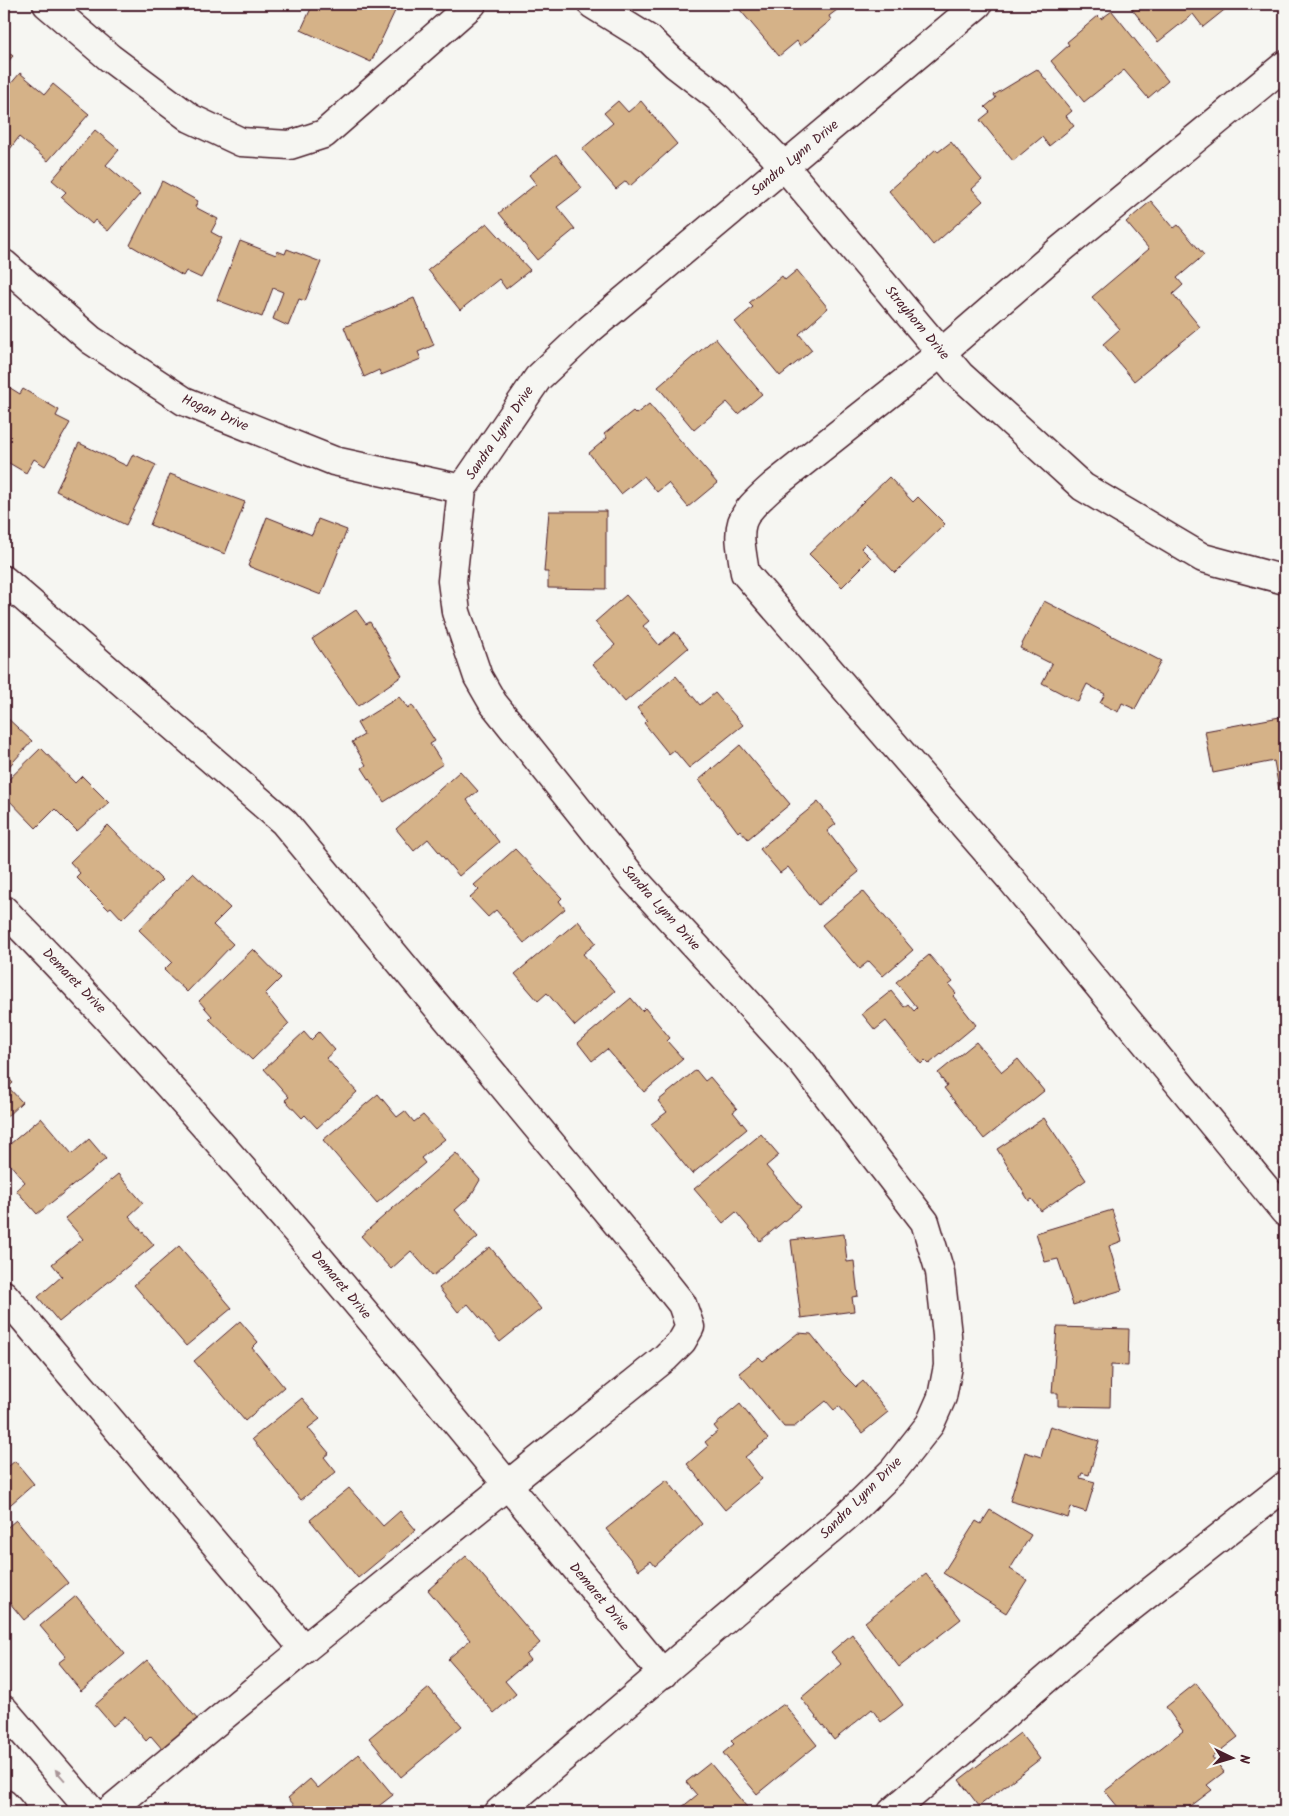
<svg xmlns="http://www.w3.org/2000/svg" width="1289" height="1816" font-family="Kalam,sans-serif">
<rect width="100%" height="100%" fill="#f6f6f2"/>
<filter id="ink" filterUnits="userSpaceOnUse"><feTurbulence type="fractalNoise" baseFrequency=".02" numOctaves="2"/><feDisplacementMap in="SourceGraphic" scale="10" xChannelSelector="R" yChannelSelector="G"/><feConvolveMatrix kernelMatrix="1 2 1 2 8 2 1 2 1" color-interpolation-filters="sRGB"/></filter>
<g filter="url(#ink)">
<!-- building -->
<g fill="#d5b288" stroke="#4a1f2b">
<polygon points="313,4 381,4 395,11 371,62 301,30"/>
<polygon points="735,4 838,4 841,7 829,16 831,20 800,46 797,41 779,56"/>
<polygon points="1128,4 1225,4 1228,7 1203,27 1193,14 1158,42"/>
<polygon points="1112,11 1168,81 1148,98 1124,70 1084,102 1051,61 1069,45 1067,42 1098,16 1101,19"/>
<polygon points="4,49 13,56 4,66"/>
<polygon points="1037,69 1072,111 1066,116 1074,126 1049,146 1042,137 1013,161 980,120 990,112 985,107 996,98 994,95"/>
<polygon points="20,73 45,94 53,84 89,114 48,161 19,137 10,149 4,144 4,92"/>
<polygon points="618,101 628,112 641,101 677,144 630,186 626,181 616,189 582,149 613,123 604,113"/>
<polygon points="95,130 119,150 106,165 140,194 108,231 95,220 92,224 61,197 66,192 52,180"/>
<polygon points="951,142 982,180 972,189 983,201 933,245 889,191 936,149 938,152"/>
<polygon points="556,154 582,188 557,207 575,229 537,260 499,213 536,184 529,175"/>
<polygon points="162,181 198,201 195,207 218,219 211,232 222,238 201,278 186,271 183,276 130,245"/>
<polygon points="1151,201 1174,228 1178,225 1204,255 1177,278 1183,285 1173,294 1200,327 1134,381 1103,344 1120,329 1092,297 1149,249 1126,222"/>
<polygon points="487,223 530,270 506,289 499,279 460,310 428,270"/>
<polygon points="240,241 276,255 277,251 285,254 287,249 321,262 305,301 299,299 288,326 273,319 283,292 273,288 262,317 217,300"/>
<polygon points="797,270 828,308 799,334 812,350 780,376 735,322 753,307 749,303 782,276 785,280"/>
<polygon points="414,298 434,345 418,352 421,359 381,375 379,370 364,377 344,327"/>
<polygon points="715,338 762,394 738,414 727,402 694,430 658,387"/>
<polygon points="4,384 20,394 23,389 59,410 56,416 70,423 45,466 34,459 26,473 4,460"/>
<polygon points="649,404 717,483 688,507 668,483 657,492 644,476 621,494 589,453 607,438 604,434 633,411 636,414"/>
<polygon points="79,443 127,466 133,454 156,465 126,525 56,491"/>
<polygon points="170,474 245,502 225,554 150,525"/>
<polygon points="889,477 913,502 918,497 945,524 895,573 866,543 861,548 871,558 842,587 809,554"/>
<polygon points="549,511 606,511 606,589 548,588 548,572 544,572"/>
<polygon points="267,517 312,535 318,519 347,530 321,595 248,566"/>
<polygon points="626,595 649,621 643,626 659,645 675,632 688,648 625,702 593,664 615,645 595,622"/>
<polygon points="1044,601 1161,661 1135,709 1122,703 1118,712 1100,703 1105,694 1087,684 1078,702 1042,683 1052,664 1020,648"/>
<polygon points="356,610 366,624 370,622 402,676 358,706 312,639"/>
<polygon points="676,676 700,705 715,693 743,725 689,768 674,750 669,754 644,723 647,720 637,708"/>
<polygon points="399,697 408,708 412,705 435,741 430,744 443,764 384,802 362,768 366,765 352,742 364,735 357,723"/>
<polygon points="4,715 32,741 4,772"/>
<polygon points="1285,716 1285,823 1274,761 1213,773 1205,731"/>
<polygon points="740,745 790,804 748,839 740,830 738,832 699,780"/>
<polygon points="41,748 75,783 82,776 109,803 77,831 55,809 36,828 4,795 4,784"/>
<polygon points="460,771 478,791 467,800 499,842 459,876 428,839 414,851 396,829"/>
<polygon points="818,802 836,824 827,831 859,872 818,905 788,867 780,873 760,849"/>
<polygon points="108,825 162,880 122,919 111,907 108,909 76,877 80,873 70,862"/>
<polygon points="515,849 562,898 559,901 565,909 524,943 496,910 488,917 470,898 479,890 474,885"/>
<polygon points="193,873 230,908 213,925 233,944 187,992 164,970 172,962 139,930"/>
<polygon points="863,891 913,950 883,976 869,961 859,969 822,925"/>
<polygon points="578,921 596,943 583,954 615,991 575,1026 547,993 538,1001 515,974"/>
<polygon points="253,949 281,978 265,994 289,1024 252,1060 209,1019 212,1016 199,1001"/>
<polygon points="929,955 953,982 949,985 956,993 953,996 976,1025 929,1064 925,1060 921,1064 886,1021 875,1030 862,1014 891,991 904,1007 908,1004 914,1011 917,1008 896,982"/>
<polygon points="631,998 642,1011 645,1008 670,1038 667,1041 683,1059 644,1092 607,1049 592,1061 578,1043"/>
<polygon points="304,1032 311,1040 319,1032 335,1050 326,1058 357,1092 317,1128 305,1115 302,1118 285,1100 289,1097 264,1069"/>
<polygon points="976,1042 1002,1072 1018,1059 1044,1091 984,1139 944,1088 947,1086 938,1073"/>
<polygon points="696,1070 705,1081 710,1077 737,1109 733,1112 747,1129 692,1174 651,1124 667,1112 658,1101"/>
<polygon points="4,1073 13,1083 8,1087 22,1102 4,1119"/>
<polygon points="378,1094 397,1117 405,1111 414,1122 423,1115 445,1139 421,1158 425,1163 377,1203 323,1140"/>
<polygon points="41,1118 72,1154 89,1139 106,1159 37,1214 16,1190 25,1182 4,1157 4,1149"/>
<polygon points="1044,1118 1086,1180 1041,1211 1032,1199 1029,1201 997,1149"/>
<polygon points="761,1134 779,1155 766,1166 801,1207 760,1241 736,1212 723,1223 694,1189"/>
<polygon points="456,1153 480,1180 470,1197 455,1210 478,1237 433,1276 411,1251 391,1269 361,1236"/>
<polygon points="118,1174 143,1203 129,1216 154,1245 59,1322 38,1297 62,1276 52,1264 83,1239 65,1218"/>
<polygon points="1112,1210 1122,1241 1109,1246 1122,1290 1073,1305 1058,1259 1045,1262 1036,1233"/>
<polygon points="844,1234 847,1262 854,1261 858,1296 852,1297 854,1311 801,1318 791,1240"/>
<polygon points="179,1246 232,1308 186,1346 134,1285"/>
<polygon points="490,1247 541,1309 500,1342 468,1304 458,1312 439,1288"/>
<polygon points="240,1321 258,1342 252,1348 284,1387 245,1421 194,1361"/>
<polygon points="1057,1327 1129,1329 1128,1366 1111,1365 1110,1407 1058,1406 1058,1393 1052,1393"/>
<polygon points="798,1333 811,1334 844,1375 856,1387 863,1381 888,1412 862,1433 839,1406 834,1410 826,1401 794,1427 784,1427 739,1373 759,1357 763,1361"/>
<polygon points="302,1398 320,1419 308,1428 329,1453 324,1457 336,1472 301,1500 252,1439"/>
<polygon points="740,1404 768,1439 745,1457 762,1479 725,1510 687,1464 708,1446 705,1442 718,1431 714,1426"/>
<polygon points="1050,1426 1099,1441 1089,1475 1082,1473 1080,1478 1095,1482 1086,1512 1071,1507 1068,1518 1010,1501 1025,1452 1041,1457"/>
<polygon points="15,1461 34,1484 4,1510 4,1470"/>
<polygon points="667,1480 702,1524 655,1566 651,1561 639,1570 606,1529"/>
<polygon points="349,1488 383,1526 400,1511 416,1530 358,1578 310,1520"/>
<polygon points="990,1510 1031,1535 1010,1569 1027,1580 1006,1613 943,1573 976,1521 981,1524"/>
<polygon points="16,1520 68,1583 24,1620 4,1596 4,1530"/>
<polygon points="466,1556 540,1643 526,1655 530,1660 505,1681 516,1694 494,1713 448,1659 470,1640 428,1590"/>
<polygon points="926,1574 961,1619 899,1667 865,1622"/>
<polygon points="76,1596 125,1654 81,1691 58,1663 66,1657 40,1626"/>
<polygon points="852,1634 903,1705 881,1722 872,1709 834,1740 801,1698 841,1664 831,1652"/>
<polygon points="147,1660 198,1720 163,1750 151,1736 146,1741 125,1716 113,1726 95,1705"/>
<polygon points="1196,1683 1238,1737 1212,1757 1224,1772 1207,1785 1212,1790 1183,1812 1122,1812 1105,1791 1183,1731 1166,1707"/>
<polygon points="429,1688 462,1726 401,1777 369,1738"/>
<polygon points="784,1704 817,1745 757,1794 723,1753 734,1744 731,1741"/>
<polygon points="1020,1733 1040,1759 979,1806 959,1780"/>
<polygon points="359,1754 393,1795 371,1812 300,1812 288,1798 310,1779 318,1788"/>
<polygon points="710,1763 751,1812 676,1812 697,1795 686,1782"/>
</g>
<g fill="none" stroke-linecap="round" stroke-linejoin="round">
<defs>
<g id="minor">
<polyline points="47,4 110,58 190,118 241,142 290,145 324,134 472,4"/>
<polyline points="592,4 650,40 676,65 719,98 785,167 960,375 1083,487 1203,558 1285,580"/>
<path d="M1285,65L1054,255L941,353L773,486C735,520 737,523 745,573L1010,878L1285,1212"/>
<polyline points="4,264 91,340 184,401 334,461 462,489"/>
<polyline points="4,580 284,822 635,1245 682,1304 690,1327 682,1341 665,1358 308,1646 108,1812"/>
<path d="M4,910C240,1150 449,1415 663,1674"/>
<polyline points="4,1295 304,1649"/>
<polyline points="499,1812 849,1514 894,1470 930,1424 942,1397 948,1366 947,1335 940,1272 925,1222 801,1061 632,877 493,703 478,677 456,612 452,581 462,489 538,378 590,329 978,4"/>
<polyline points="892,1812 1112,1622 1285,1486"/>
</g>
<g id="major">
<polyline points="4,1710 92,1812"/>
<polyline points="4,1804 11,1812"/>
</g>
</defs>
<!-- minor casing -->
<use href="#minor" stroke="#4a1f2b" stroke-width="31"/>
<!-- major casing -->
<use href="#major" stroke="#4a1f2b" stroke-width="31"/>
<!-- minor -->
<use href="#minor" stroke="#f6f6f2" stroke-width="28"/>
<!-- major -->
<use href="#major" stroke="#f6f6f2" stroke-width="28"/>
</g>
<!-- one-way arrows -->
<defs><path id="oneway-solid" d="M-6-.8H1V-3.2L6.5 0L1 3.2V.8H-6Z" transform="scale(1.25)"/></defs>
<use fill="#a99598" href="#oneway-solid" transform="translate(60 1775) rotate(-131)"/>
</g>
<g text-anchor="middle" dominant-baseline="central" stroke-width="4.5" stroke-linejoin="round" paint-order="stroke">
<!-- street labels -->
<g font-size="14" fill="#4a1f2b" stroke="#f6f6f2">
<text transform="translate(795 158) rotate(-40)">Sandra Lynn Drive</text>
<text transform="translate(917 323) rotate(50)">Strayhorn Drive</text>
<text transform="translate(215 413) rotate(24)">Hogan Drive</text>
<text transform="translate(500 433) rotate(-56)">Sandra Lynn Drive</text>
<text transform="translate(661 908) rotate(48)">Sandra Lynn Drive</text>
<text transform="translate(74 981) rotate(46)">Demaret Drive</text>
<text transform="translate(341 1285) rotate(50)">Demaret Drive</text>
<text transform="translate(861 1498) rotate(-45)">Sandra Lynn Drive</text>
<text transform="translate(599 1597) rotate(50)">Demaret Drive</text>
</g>
</g>
<!-- margin -->
<rect width="1289" height="1816" fill="none" stroke="#f6f6f2" stroke-width="20"/>
<rect x="10" y="10" width="1269" height="1796" fill="none" stroke="#4a1f2b" stroke-width="2" filter="url(#ink)"/>
<!-- north arrow -->
<g transform="translate(1232 1758) rotate(95)" stroke="#f6f6f2" stroke-width="4" paint-order="stroke">
<path d="M0-4L9 19L0 12L-9 19Z" fill="#4a1f2b"/>
<text y="-8" font-size="14" font-weight="bold" text-anchor="middle" fill="#4a1f2b">N</text>
</g>
</svg>
